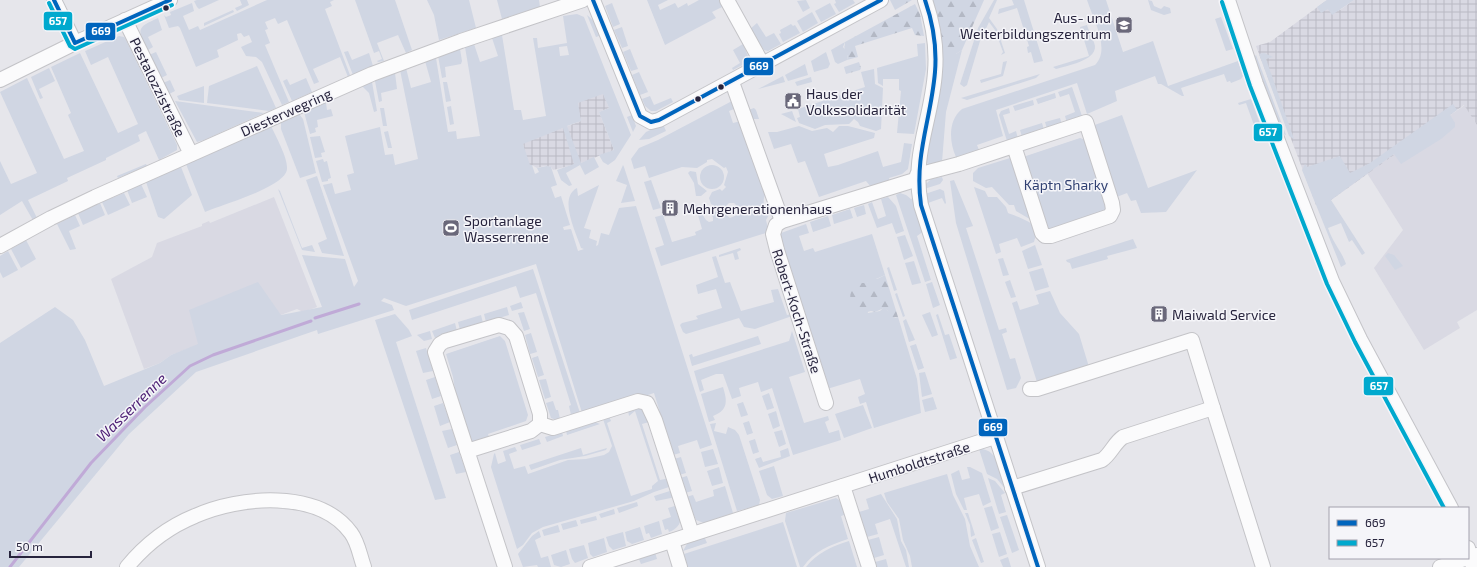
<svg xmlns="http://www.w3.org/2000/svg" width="1477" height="567" font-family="'Exo 2',sans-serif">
<defs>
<pattern id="industrial-grid" width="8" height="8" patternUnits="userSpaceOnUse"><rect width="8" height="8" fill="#d9d9e3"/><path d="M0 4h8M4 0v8" fill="none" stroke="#babac4"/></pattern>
<pattern id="forest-firs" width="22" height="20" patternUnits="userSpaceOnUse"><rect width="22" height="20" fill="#d0d6e3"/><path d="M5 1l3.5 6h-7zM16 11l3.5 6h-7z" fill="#b3b8c4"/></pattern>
</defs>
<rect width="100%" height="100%" fill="#e6e6eb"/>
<!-- built -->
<g fill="#d9d9e3">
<polygon points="1465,105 1477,125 1477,310 1457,322 1460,328 1424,350 1374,268 1403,230 1367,173"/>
<polygon points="274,197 317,307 303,312 297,309 171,355 160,363 144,369 111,279 152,257 157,243 202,226 202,224 209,221 210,223"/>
</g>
<!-- industrial -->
<g fill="url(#industrial-grid)">
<polygon points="1327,0 1340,10 1354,0 1477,0 1477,125 1464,105 1331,200 1316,205 1256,46 1270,42"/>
<polygon points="603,93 609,108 599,112 614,150 581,163 553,170 551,167 544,166 537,168 532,165 527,166 523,143 581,121 577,103"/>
</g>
<!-- green -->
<g fill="#d0d6e3" fill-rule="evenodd">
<polygon points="197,0 219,0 199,9 197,7 194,1"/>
<polygon points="240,0 247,0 249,5 237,11 235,8 242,5"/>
<polygon points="267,0 334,0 330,2 332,6 325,9 350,75 348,77 340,57 313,69 319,82 314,84 287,20 278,24 275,18 265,22 268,29 265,30 270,43 265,45 289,102 282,105 262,62 256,57 246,56 241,47 252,42 249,35 244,37 241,33 237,34 238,40 217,50 219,57 196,67 180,28 178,26 169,28 164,15 166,17 171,15 170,12 192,3 194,11 183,16 189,30 198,26 200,30"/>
<polygon points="355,0 395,0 412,50 406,53 398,35 377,43 384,61 378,62 377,61 382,59 379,51 374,53"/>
<polygon points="427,0 469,0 476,28 439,40 434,15"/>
<polygon points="497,0 539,0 540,7 502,19"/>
<polygon points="647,0 668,0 658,5 660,10 675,3 678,8 687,3 688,6 699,0 719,0 722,7 712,12 716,18 665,45"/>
<polygon points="806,0 810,8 803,12 797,1"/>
<polygon points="835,0 853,0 855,3 839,12 834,4 836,3"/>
<polygon points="994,0 997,0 989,18 997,29 1005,53 1001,55 1003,52 995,30 989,22 980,41 967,85 964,87 960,84 978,28"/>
<polygon points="1012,0 1024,0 1043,61 1034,63 1031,52 1028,53 1027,47 1029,46 1017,8 998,14 999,9 1014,5"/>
<path d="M1087,0H1106L1123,52L1153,41L1168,86L1238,61L1243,76L1241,79L1231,83L1230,81L1227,82L1224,74L1181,88L1184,96H1182L1161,84H1158L1155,76L1115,91L1117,101L1087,114L1077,83L996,110L1003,136L977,145L979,150L956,157C949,142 948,120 962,109L1095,65C1111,49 1093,19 1087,0Z"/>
<polygon points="1148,0 1152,1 1154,6 1161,9 1164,6 1170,8 1171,13 1164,15 1151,10"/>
<polygon points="1327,0 1354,0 1332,15 1328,9 1321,13 1317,7"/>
<polygon points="612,3 620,24 613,27 605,6"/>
<polygon points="830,3 836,14 821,22 815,11"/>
<polygon points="233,10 234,12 204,26 204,23"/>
<polygon points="812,12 818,23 803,32 797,21"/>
<path d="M577,14L584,17L631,135L615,160L608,165L603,162L599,155L614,150L599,112L609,108L603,94L578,103L581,121L567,126L581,163L594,157L599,167L585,175L580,165L566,173L572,185L569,186L561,180L557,170L574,164L563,128L523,144L530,165H532L535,174L539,172L537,168L547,166L551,167L557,185L551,187L555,198L561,196L570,225L563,227L564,230L571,229L578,251L584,249L581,248C576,232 558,198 577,188L578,196L599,185L584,228L591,230L589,238L597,241L596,246L598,245L601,233L609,235L619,208L636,206L712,445L700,449L697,440L678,446L680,453L673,455L654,393L583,416L536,264L406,306L384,298L381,301L392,305L394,310L318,334L317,330L196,372L129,434L19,567H0V343L55,307L73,320L85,340L104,386L160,363L171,355L198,344L189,310L258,282L281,315L322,307L302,255L345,259L354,287L358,281L323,185L332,183L335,194L351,190L347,175L354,173L345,136L380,127L385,155L393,154L395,165L418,159L400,70L406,68L411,88L431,82L425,61L436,58L448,132L456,131L457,139L480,136L465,47L474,44L480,62L498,56L492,38L502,35L514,110H521L523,120L546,116L533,38H537L538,48L567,43L563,16ZM567,46L569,55L560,56L559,47Z"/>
<polygon points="587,15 596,23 602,35 596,37"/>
<polygon points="1221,17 1233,49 1226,51 1215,19"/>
<path d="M158,18L162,30L148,37L153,47L148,50C137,29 136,28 158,18Z"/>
<polygon points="757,23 766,37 774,33 781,44 768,51 764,50 750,29"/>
<polygon points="791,24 793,26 795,25 800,33 783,42 779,34 781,33 780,30"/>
<path d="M1087,25C1089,32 1094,40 1095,46C1096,61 1066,66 1056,69L1053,67L1089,56L1080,27Z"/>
<polygon points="622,27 628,46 622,48 614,30"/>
<polygon points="119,36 124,37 126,40 177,145 177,150 159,160 146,131 138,135 140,141 106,158 106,160 67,178 68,181 28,200 38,220 34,222 22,201 0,215 0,161 11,184 37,173 0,92 27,78 64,159 84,151 68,115 71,113 51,67 80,53 118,133 138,124 108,57 91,65 85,51"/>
<polygon points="845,42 843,47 848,54 847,60 838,64 835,62 831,50"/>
<polygon points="925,43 926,69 914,134 897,133 901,91 899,90 899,79 883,79 883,86 878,83 877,68 918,56 917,44"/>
<polygon points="743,44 750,61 733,70 732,68 740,63 733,50"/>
<polygon points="460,49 462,61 461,64 445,67 446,77 442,78 438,56"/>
<polygon points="630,49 638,69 631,71 623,52"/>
<polygon points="940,49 956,54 962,50 946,112 942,162 930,166 924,160"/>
<polygon points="348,51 352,60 369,53 373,66 353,75 344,52"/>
<polygon points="156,52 167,75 161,78 149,55"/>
<polygon points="826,52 830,64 828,68 814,72 811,61"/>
<polygon points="1264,53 1273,57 1266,59 1294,139 1289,136 1259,54"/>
<polygon points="1256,55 1286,135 1283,134 1254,57"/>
<polygon points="1007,61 1003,76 981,83 980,80 1001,74 1003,62"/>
<polygon points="805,64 808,75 788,81 785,75"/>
<polygon points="257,66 276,108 269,111 207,103 209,86"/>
<polygon points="49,68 55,81 39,89 43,98 40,99 31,77"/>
<polygon points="874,69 875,84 883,88 881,129 876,131 860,126 858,122 854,119 849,124 825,125 815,129 799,123 797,118 800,117 798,109 865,87 861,72"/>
<polygon points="639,72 648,92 640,95 632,75"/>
<polygon points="395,73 397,89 381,93 382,101 379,102 375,81"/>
<polygon points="1040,74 1036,78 967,100 961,98"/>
<polygon points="783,76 785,82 758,89"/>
<polygon points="811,77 812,82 797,86 795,82"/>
<polygon points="306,78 312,92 292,101 283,81 287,79 290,85"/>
<polygon points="170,80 175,91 169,94 163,83"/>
<polygon points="372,82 377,111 374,112 369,93 362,86"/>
<polygon points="443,82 447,82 451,101 446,102"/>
<polygon points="204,86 204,103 179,100 177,96"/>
<polygon points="1072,87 1082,116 1067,123 1065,116 1075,112 1069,94 1060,97 1058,92"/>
<polygon points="1055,93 1056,98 1038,104 1036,99"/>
<polygon points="650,96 654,105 671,98 673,102 656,111 651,111 645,106 642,99"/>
<polygon points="1251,99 1266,140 1260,142 1246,103 1239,105 1238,103"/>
<polygon points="1033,100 1034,105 1015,111 1013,106"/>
<polygon points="175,101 264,113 204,140 197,142"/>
<path d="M732,101L734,109L729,111L733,123L741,121L765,195C762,201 764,209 770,213L766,220L769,232L661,266L655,248L664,245L655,217L663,215L672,242L696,235L695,232L702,229L696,208L689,210L688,207L696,205L706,220L709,222L713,221V217L702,205L703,204L716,212L724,213L730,218L737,215L739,208L734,203H729L722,210L711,204L709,198L712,192L720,189L722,191L726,187L724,185L728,172L726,167L724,168L712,159L707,160V162L697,168L682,167L649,178L645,166L634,169L631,159L639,148L658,140Z"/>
<polygon points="326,103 327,110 331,109 333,116 317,120 318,127 315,128 316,132 310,134 304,112"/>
<path d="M1453,104L1457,110L1450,115L1455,123V127L1441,139L1401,164L1394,154L1331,200L1365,253L1362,255L1352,240L1349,242L1341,223L1328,228C1333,243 1341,250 1346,264L1341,267L1302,170L1305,164L1307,167L1340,156L1350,173L1370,163Z"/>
<polygon points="451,106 454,124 450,125 447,107"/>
<polygon points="380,108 384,108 387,126 383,126"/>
<polygon points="754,108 756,110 759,119 752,119 748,110"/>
<polygon points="1009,108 1010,113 1003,115 1009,134 1016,131 1018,139 1007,141 999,115 1001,111"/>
<polygon points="792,111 796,122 781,114"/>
<polygon points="299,114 303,119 316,173 300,178 281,129 281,122"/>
<polygon points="632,115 636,126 633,132 627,117"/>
<polygon points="1122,115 1148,188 1197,170 1166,212 1141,213 1136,200 1131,201 1127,193 1114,198 1092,126"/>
<polygon points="1060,118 1062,125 1047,129 1045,122"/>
<polygon points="1042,123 1044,130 1022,137 1020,130"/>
<polygon points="663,124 666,131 649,139 639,140 646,132"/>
<path d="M271,126C276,137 288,158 287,169C286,187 221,205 205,212L186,164Z"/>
<polygon points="799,126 812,131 827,128 833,132 839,126 848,126 875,133 874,138 824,154 828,167 838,165 878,151 883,167 901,162 904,143 912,144 908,169 902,174 889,178 890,182 872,188 866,181 819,197 805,161 798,163 791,144 774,149 768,132 777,132"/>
<polygon points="388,131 392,148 388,148 384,132"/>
<polygon points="320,136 325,152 321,153 322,157 315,158 310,137"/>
<polygon points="1080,138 1089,141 1107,211 1048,231 1022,159 1026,156"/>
<polygon points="1010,158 1033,221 1016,211 1014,205 1009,205 992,187 986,188 973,181 973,173 978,168"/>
<polygon points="323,159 324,162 327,161 331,178 328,179 328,181 322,182 316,161"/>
<polygon points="146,164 147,166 118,178 117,176"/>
<polygon points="623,165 624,167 635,201 621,203 627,185 616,181"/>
<circle cx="712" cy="177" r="12"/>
<polygon points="181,167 192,195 164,219 158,217 146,182"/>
<polygon points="690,171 696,172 698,184 707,191 701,196 696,196 694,183 688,173"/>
<polygon points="317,176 344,256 322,253 318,243 327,239 306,180"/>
<polygon points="942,177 943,180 940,184 924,189 924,186 931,179"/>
<polygon points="651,180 661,208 653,210 644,182"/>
<polygon points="954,180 973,226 966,228 999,330 1006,328 1007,332 1002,334 1010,359 1015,358 1021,378 1016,388 1007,390 956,223 950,181"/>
<polygon points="141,184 147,197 132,203 127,190"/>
<path d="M974,187L985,191L988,197H997L1006,207L1008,213C1013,215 1034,222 1036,229C1037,233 1035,238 1034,242L1021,247L1017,238L999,244L1001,252L996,254Z"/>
<polygon points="278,189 280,191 302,248 312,245 315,252 302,250"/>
<polygon points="940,189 944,191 946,203 945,204 942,198 928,203 930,210 929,210 925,194"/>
<polygon points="124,193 130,205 108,215 102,202"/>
<polygon points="900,193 906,195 911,199 913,198 915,202 924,231 917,236 931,280 925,282 896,195"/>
<polygon points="888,197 896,206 904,231 896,234 892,223 877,228 868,204 872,202 878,219 886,216 881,199"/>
<polygon points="100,203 105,215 83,225 78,213"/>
<polygon points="864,205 866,214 857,217 854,208"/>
<polygon points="850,209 853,218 834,224 832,215"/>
<polygon points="75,215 80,226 69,231 76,249 70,250 57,224"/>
<polygon points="828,216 831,226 813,232 810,222"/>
<polygon points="806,224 809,233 799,236 804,251 813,248 815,252 872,234 885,275 867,283 860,283 868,313 880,311 884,307 895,318 898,317 917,379 921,413 874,428 866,402 860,404 858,397 865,394 860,379 827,389 780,237 781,233"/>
<polygon points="905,235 913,256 904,260 897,237"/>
<polygon points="1133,239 1137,248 1107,256 1108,259 1072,269 1070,263 1067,262 1066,260"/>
<polygon points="26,240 36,259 21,268 11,249"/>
<polygon points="1035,245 1042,265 1028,269 1022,251"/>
<polygon points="740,248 741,250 737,252 739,259 735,260 733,253 719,257 719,255"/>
<polygon points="8,251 18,270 3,278 0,272 0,256"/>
<polygon points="1388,253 1394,255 1403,266 1395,270 1385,256"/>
<polygon points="716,256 725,283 730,282 741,311 774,302 771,290 778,289 787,315 795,313 795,315 755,329 744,327 739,318 686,334 683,332 680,325 682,323 698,319 696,316 722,308 716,289 698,294 696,285 718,277 712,257"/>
<polygon points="1003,258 1009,275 1003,276 998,259"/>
<polygon points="914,261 921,283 912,285 905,263"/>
<polygon points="889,267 897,290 894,291 887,268"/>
<polygon points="1043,268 1049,287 1035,291 1029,272"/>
<polygon points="533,269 580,413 571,415 569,406 571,405 536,293 520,298 516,286 412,320 409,310"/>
<polygon points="1010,280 1016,297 1011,298 1005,282"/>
<polygon points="932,282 940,305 933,308 926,284"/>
<polygon points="1050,291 1060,313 1079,334 1089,367 1037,382 1012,303 1017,301 1020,310 1039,304 1036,295"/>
<polygon points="897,293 905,316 903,317 895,294"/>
<polygon points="521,302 523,308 512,311 510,306"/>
<polygon points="507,307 509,315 486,322 484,314"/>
<polygon points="524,312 530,329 524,331 518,313"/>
<polygon points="930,312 938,335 932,337 922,315"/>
<polygon points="395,314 409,330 412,336 396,342 446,498 435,500 375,320"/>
<polygon points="938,314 945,335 949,334 957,358 950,360 936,315"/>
<polygon points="481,315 483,323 460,330 458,322"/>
<polygon points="906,319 915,340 909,342 903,321"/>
<polygon points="455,323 457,331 435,338 432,331"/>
<polygon points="430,331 432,339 424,341 417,335"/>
<polygon points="792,331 805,372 789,377 804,423 828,416 829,420 825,422 829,433 839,430 841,440 793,455 772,388 761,392 758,382 739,388 741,396 732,399 723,374 716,374 701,380 704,390 700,392 694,371 789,341"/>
<polygon points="531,333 537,352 530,354 525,335"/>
<polygon points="500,336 505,341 528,415 526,421 488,434 490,440 472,444 456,396 453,377 446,354"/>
<polygon points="758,336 761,344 692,366 689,355 692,354 693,357"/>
<polygon points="916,344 924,368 918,370 910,346"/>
<polygon points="426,348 433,371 423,373 416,351"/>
<polygon points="538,356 544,375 538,377 532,358"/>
<polygon points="925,372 932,394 922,397 919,373"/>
<polygon points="1374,376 1405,434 1402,435 1371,378"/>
<polygon points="435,377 441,396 432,399 426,380"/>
<polygon points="546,379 551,397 545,399 539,380"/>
<path d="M723,387C727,400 729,410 713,416L715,420L709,422L701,394Z"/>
<polygon points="769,393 774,408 767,410 762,396"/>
<polygon points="933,397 937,409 925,412 922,400"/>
<polygon points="553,401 556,410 558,410 560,419 556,420 551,418 546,403"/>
<polygon points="743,402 748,415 741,417 737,404"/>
<polygon points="443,403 450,422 440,426 434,406"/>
<polygon points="863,405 872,428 844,438 835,414"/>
<polygon points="639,407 643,410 649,422 642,424 660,480 670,478 672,486 654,492 634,501 543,527 532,533 523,545 517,549 491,467 494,454 495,453 498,464 506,461 503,451 515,447 517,451 509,454 514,469 525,466 528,474 568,460 586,459 604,455 609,452 612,446 603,419 609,416 611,421 607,423 631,496 652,489 652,486 658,481 635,411 629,416 628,410"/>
<polygon points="776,411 780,426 773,429 768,414"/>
<polygon points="749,421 753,433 747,435 743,423"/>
<polygon points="595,422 600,424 567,435 566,431"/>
<polygon points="716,423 714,431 726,434 728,427 735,430 739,435 760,500 759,505 737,511 710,424"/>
<polygon points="452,429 457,445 448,448 442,431"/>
<polygon points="782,430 786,444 779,447 774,432"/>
<polygon points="562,432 563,436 547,442 545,437"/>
<polygon points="539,439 541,444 522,450 520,445"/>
<polygon points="755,439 759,452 753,454 749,441"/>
<polygon points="581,448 583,455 607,448 606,450 585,456 560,460 531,470 529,465"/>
<polygon points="788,448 790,456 759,468 755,459 761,457 763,462 781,457 780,451"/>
<polygon points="713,449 718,464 705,467 701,452"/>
<path d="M979,449C999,448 1002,476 1007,491L997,479L987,474Z"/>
<polygon points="459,452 466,472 456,474 450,455"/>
<polygon points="681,457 686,473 679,475 674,459"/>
<polygon points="774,466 783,496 772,499 767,495 759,471"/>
<polygon points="719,467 723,483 712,486 707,471"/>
<polygon points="967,467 970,467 982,473 991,502 983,506 979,494 964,498 967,510 964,510 956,494 951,474 959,470 962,480 970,478"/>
<polygon points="947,474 953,495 965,519 970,546 979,567 912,567 910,556 903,540 899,519 887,502 884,493"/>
<polygon points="687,476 692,491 685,493 680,478"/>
<polygon points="988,478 995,481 1005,493 1001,495 1006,512 999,514"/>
<polygon points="725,486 733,513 704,523 696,520 686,497 693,495 696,502 714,496 713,490"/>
<polygon points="673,490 676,497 656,501 654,496"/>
<polygon points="881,494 897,519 901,541 906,550 909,567 906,567 890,519 875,524 878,534 867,537 859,512 869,509 866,499"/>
<path d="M836,498L842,502L847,514L841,516L848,539C830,545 814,551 803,567H800L785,521L786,513Z"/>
<polygon points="637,502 638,506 619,513 617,508"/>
<path d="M678,505C682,517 683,527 669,532L668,529L665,530L662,520L671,517L668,508Z"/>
<polygon points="992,506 999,528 991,531 984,508"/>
<polygon points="614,509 615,514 601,518 599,514"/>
<polygon points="965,513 968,513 975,535 971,537 970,525"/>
<polygon points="1007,515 1019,550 1012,553 1000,517"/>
<polygon points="596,516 597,520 581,524 580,520"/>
<polygon points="576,520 578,526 563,530 561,524"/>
<polygon points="659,521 662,534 651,538 649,533 646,534 644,526"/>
<polygon points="783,522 797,567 686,567 684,554"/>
<polygon points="558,525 560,532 544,536 542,530"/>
<polygon points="640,527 644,540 632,544 627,541 625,532"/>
<polygon points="539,531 541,537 535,540 541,558 548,556 551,567 538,567 537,565 523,567 518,554 532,536"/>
<polygon points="623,532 626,546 613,550 609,546 606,537"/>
<polygon points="1000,532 1007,554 999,557 992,534"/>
<polygon points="704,536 707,543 683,551 688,542"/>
<polygon points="879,537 884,555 874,558 868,540"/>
<polygon points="604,538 607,552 593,557 590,554 588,543"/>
<polygon points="976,538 984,562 981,563 972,540"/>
<path d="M849,541L857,567H806C817,553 832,546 849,541Z"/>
<polygon points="584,545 588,558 575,563 572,559 569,549"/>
<polygon points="566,550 570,564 561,567 554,565 551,555"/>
<polygon points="655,552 657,559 641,564 638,557"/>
<polygon points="1008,557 1011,567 1003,567 1000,560"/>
<polygon points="886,559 888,567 876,567 875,562"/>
</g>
<!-- forest -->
<g fill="url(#forest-firs)">
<polygon points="890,0 912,0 895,10"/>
<polygon points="931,0 984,0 962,50 956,54 948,55 940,49"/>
<polygon points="915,4 920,14 924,36 915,35 912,28 855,46 858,57 847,60 848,55 844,52 845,42"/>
<polygon points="859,62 861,68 860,70 846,74 844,67"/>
<polygon points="885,275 898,317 889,318 888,311 884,308 875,312 871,311 864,313 855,311 850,300 851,287 860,283 867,283 871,278 877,279"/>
</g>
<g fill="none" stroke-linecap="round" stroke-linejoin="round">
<!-- stream -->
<g stroke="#c0aad7" stroke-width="3">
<polyline points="315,318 359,304"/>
<polyline points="10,567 91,463 145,407 190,366 213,355 311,321"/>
</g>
<defs>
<g id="minor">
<polyline points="54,0 75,43"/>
<polyline points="593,0 640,116 651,122 659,120 881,0"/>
<polyline points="727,0 763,65"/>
<path d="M925,0C933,23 937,48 935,72C932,119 911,155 921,205L1038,567"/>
<polyline points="1228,0 1256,84 1332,281 1360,339 1451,508"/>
<polyline points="125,20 191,154"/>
<polyline points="0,80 75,43 170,0"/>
<polyline points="732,82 782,221"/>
<polyline points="917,175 959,164 1086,122 1112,203 1113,210 1110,216 1051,236 1045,236 1042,233 1014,146"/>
<polyline points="0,246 51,218 95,197 372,74 461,41 583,0"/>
<polyline points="1030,389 1037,389 1192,340 1213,408"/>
<polyline points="826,403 777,250 773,234 776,225 782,221 918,179"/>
<polyline points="540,424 553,428 638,401 647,403 655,420 692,534"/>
<polyline points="467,451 531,431 540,424 540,414 516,336 509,328 499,325 445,341 440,344 435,352 505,567"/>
<polyline points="843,486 869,567"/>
<path d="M1012,488L1102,460C1111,454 1114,443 1123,437L1213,408L1263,567"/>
<polyline points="672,541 680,567"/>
<polyline points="1468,548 1473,567"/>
<path d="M127,567C145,545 168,527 195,516C239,496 319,489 351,533C358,542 360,556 364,567"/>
<polyline points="590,567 995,437"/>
<polyline points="1440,567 1477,555"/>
</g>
</defs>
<!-- minor casing -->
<use href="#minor" stroke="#c4c4c8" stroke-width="16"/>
<!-- minor -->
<use href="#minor" stroke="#fbfbfc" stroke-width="14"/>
<defs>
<g id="bus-1">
<polyline points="54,0 75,43 170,0"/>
<polyline points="593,0 640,116 651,122 659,120 881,0"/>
<path d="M925,0C933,23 937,47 935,72C931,120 914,155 921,205L1038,567"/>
</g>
<g id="bus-2">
<polyline points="1222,2 1250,86 1327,284 1355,342 1444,508"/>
<polyline points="49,3 70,46 75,49 172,5"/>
</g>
</defs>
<!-- bus-1 casing -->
<use href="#bus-1" stroke="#f5f5f9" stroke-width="7"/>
<!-- bus-2 casing -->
<use href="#bus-2" stroke="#f5f5f9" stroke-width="7"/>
<!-- bus-1 -->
<use href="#bus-1" stroke="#0065bd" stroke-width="4"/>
<!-- bus-2 -->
<use href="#bus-2" stroke="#00a9ce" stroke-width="4"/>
</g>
<!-- icons -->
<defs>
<symbol id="university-square" viewBox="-11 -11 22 22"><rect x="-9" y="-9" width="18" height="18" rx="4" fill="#6a687a" stroke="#f5f5f9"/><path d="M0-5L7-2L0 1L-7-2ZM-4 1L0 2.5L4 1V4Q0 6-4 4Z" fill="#fff"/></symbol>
<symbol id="civic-square" viewBox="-11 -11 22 22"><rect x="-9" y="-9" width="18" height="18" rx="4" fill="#6a687a" stroke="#f5f5f9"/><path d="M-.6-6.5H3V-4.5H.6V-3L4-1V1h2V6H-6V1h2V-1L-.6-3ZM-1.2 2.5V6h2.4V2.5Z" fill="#fff"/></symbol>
<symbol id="building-square" viewBox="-11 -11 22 22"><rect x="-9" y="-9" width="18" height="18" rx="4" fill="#6a687a" stroke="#f5f5f9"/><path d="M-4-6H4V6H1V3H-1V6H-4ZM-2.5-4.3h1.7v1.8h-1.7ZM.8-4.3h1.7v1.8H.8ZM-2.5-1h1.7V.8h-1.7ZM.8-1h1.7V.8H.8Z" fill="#fff"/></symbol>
<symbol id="stadium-square" viewBox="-11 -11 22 22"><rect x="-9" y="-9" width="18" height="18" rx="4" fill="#6a687a" stroke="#f5f5f9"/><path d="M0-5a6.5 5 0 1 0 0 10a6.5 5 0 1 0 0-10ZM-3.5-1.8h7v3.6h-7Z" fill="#fff"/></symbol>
</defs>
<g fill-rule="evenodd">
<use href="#university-square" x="1114" y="15" width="20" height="20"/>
<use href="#civic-square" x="783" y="91" width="20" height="20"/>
<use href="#building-square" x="660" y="198" width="20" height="20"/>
<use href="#stadium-square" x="441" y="218" width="20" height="20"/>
<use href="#building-square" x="1149" y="304" width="20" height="20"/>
</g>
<!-- markers -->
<g fill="#27243d" stroke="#f5f5f9" stroke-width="1.5">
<circle cx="166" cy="8" r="3.5"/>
<circle cx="721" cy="87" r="3.5"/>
<circle cx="698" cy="99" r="3.5"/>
</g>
<g text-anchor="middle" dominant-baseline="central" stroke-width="3" stroke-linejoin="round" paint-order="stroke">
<!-- poi labels -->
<g font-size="14" fill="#27243d" stroke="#f5f5f9" text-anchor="start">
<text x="1111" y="17" text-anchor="end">Aus- und<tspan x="1111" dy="16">Weiterbildungszentrum</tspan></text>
<text x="806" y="93">Haus der<tspan x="806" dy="16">Volkssolidarität</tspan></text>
<text x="683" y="208">Mehrgenerationenhaus</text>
<text x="464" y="220">Sportanlage<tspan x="464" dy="16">Wasserrenne</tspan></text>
<text x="1172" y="314">Maiwald Service</text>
</g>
<!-- street labels -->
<g font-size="14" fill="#27243d" stroke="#f5f5f9">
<text transform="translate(158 87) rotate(64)">Pestalozzistraße</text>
<text transform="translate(286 112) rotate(-24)">Diesterwegring</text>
<text transform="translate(797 311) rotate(72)">Robert-Koch-Straße</text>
<text transform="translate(919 462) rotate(-18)">Humboldtstraße</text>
</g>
<!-- park labels -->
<g font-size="14" fill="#314172" stroke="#f5f5f9">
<text x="1066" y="184">Käptn Sharky</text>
</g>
<!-- water labels -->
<g font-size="15" font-style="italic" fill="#4e2176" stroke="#f5f5f9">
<text transform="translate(131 407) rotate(-44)">Wasserrenne</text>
</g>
</g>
<g stroke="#f5f5f9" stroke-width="1.5">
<rect x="43" y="11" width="30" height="20" rx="4" fill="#00a9ce"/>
<rect x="85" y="22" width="31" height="19" rx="4" fill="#0065bd"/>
<rect x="743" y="57" width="31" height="19" rx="4" fill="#0065bd"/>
<rect x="1253" y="123" width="30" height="19" rx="4" fill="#00a9ce"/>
<rect x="1363" y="376" width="31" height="20" rx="4" fill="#00a9ce"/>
<rect x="978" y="418" width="30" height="19" rx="4" fill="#0065bd"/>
</g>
<g font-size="11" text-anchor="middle" font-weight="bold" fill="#fff">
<text x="58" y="25">657</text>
<text x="101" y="35">669</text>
<text x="759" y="70">669</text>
<text x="1268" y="136">657</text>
<text x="1379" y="390">657</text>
<text x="993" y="431">669</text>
</g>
<!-- legend -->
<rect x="1329" y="507" width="140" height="52" fill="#f5f5f9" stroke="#a3a1ae"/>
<rect x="1337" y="520" width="20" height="6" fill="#0065bd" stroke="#a3a1ae"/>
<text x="1365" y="527" font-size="12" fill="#27243d">669</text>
<rect x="1337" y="540" width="20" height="6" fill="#00a9ce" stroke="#a3a1ae"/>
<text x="1365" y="547" font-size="12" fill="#27243d">657</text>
<!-- scale -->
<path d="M10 551v6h81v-6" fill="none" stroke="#27243d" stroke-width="2"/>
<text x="16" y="551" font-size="12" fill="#27243d" stroke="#f5f5f9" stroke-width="3" paint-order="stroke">50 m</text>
</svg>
